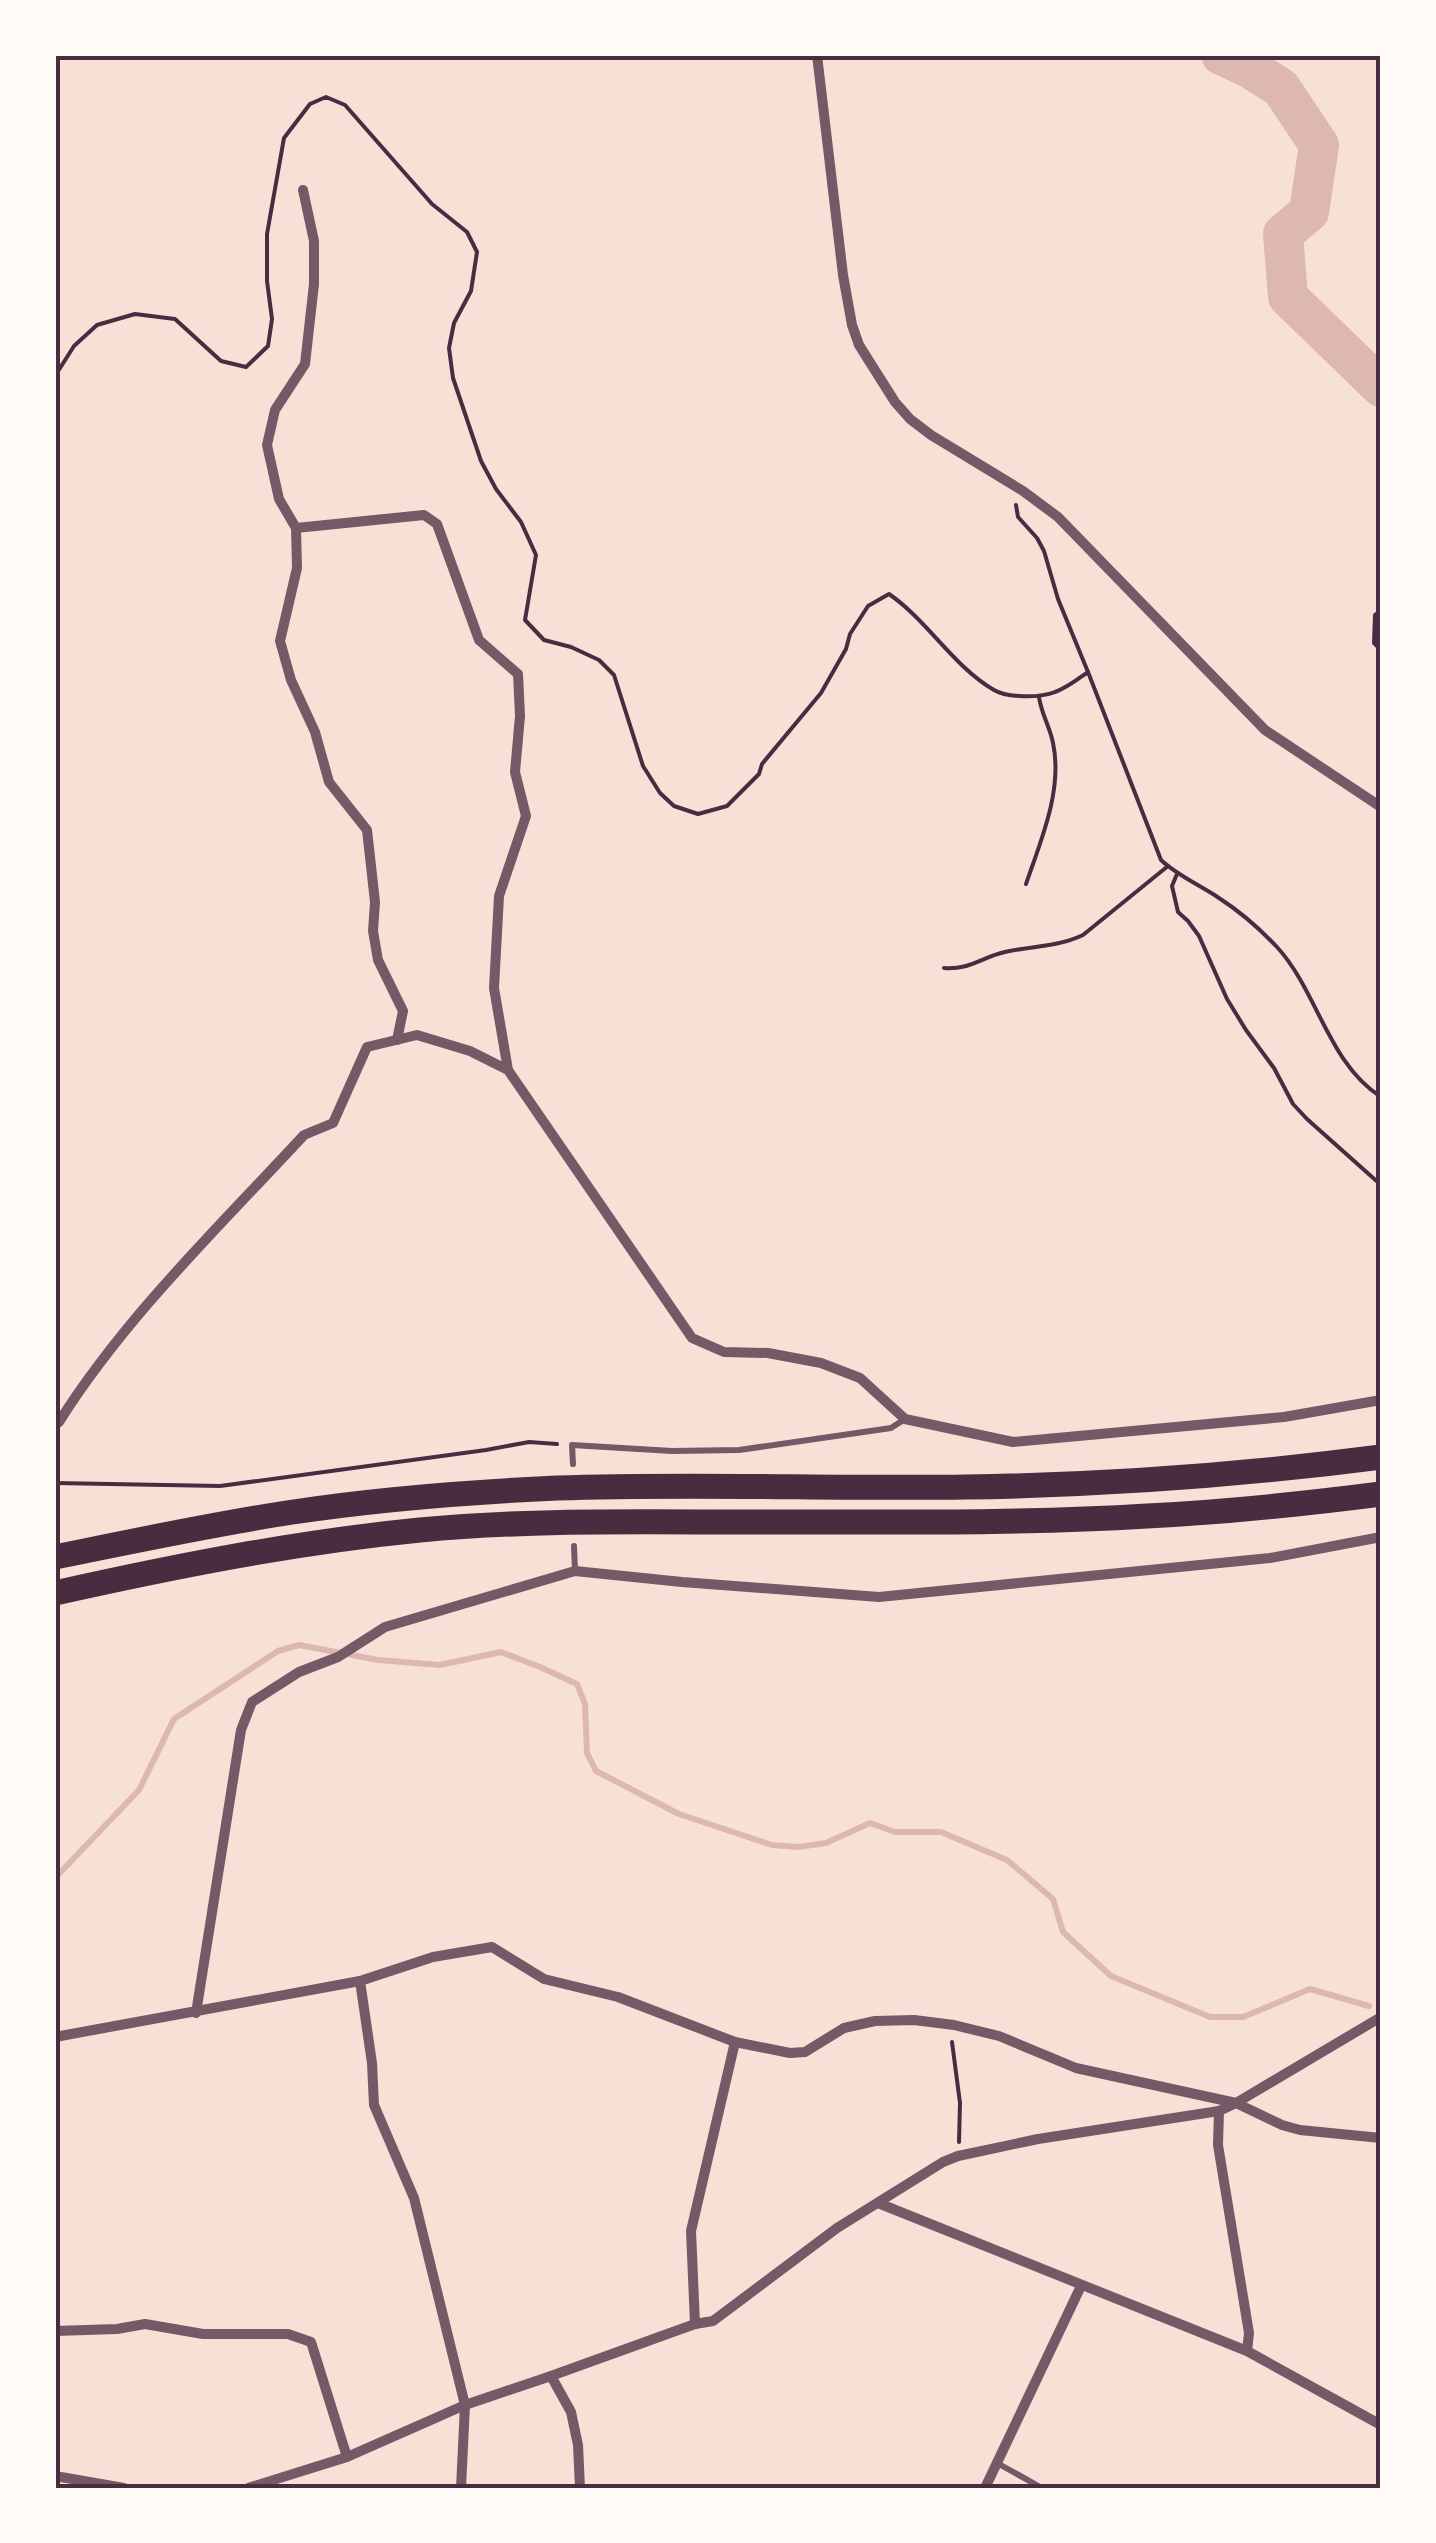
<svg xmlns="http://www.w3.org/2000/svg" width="1436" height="2543" font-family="Barlow,sans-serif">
<rect width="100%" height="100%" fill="#f7e1d7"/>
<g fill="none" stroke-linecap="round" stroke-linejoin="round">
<!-- stream -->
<polyline stroke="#dcb8b0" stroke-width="6" points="55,1878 139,1790 174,1719 278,1651 299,1645 378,1660 440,1665 501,1652 540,1667 577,1684 585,1704 587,1753 596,1771 679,1814 772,1845 798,1847 826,1843 870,1823 895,1832 941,1832 1007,1860 1053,1899 1063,1932 1111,1976 1210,2017 1243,2017 1310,1989 1369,2006"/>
<!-- river -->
<polyline stroke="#dcb8b0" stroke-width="40" points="1221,55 1251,69 1281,88 1319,145 1309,212 1283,234 1288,297 1381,387"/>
<!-- path -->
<g stroke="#4a2c40" stroke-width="4">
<path d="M55,376L74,346L97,325L135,314L175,319L221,361L246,367L268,346L272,319L267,281V234L284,138L310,104L326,97L345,105L432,204L467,232L477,252L471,291L454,323L449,348L453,378L481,461L496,489L521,522L536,555L525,620L544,640L571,647L599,660L614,675L643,766L660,793L674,806L698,814L727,806L759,774L762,764L821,693L846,649L850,634L868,606L889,594C928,621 953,666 994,690C1007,698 1040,698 1055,692C1067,688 1078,679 1088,672L1058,599L1044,551L1037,538L1018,517L1016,505"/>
<polyline points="1381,611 1375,615 1374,643 1381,650"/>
<path d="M1088,672L1161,860C1178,876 1200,885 1219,898C1239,911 1260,929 1277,947C1318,992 1328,1063 1381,1097"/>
<polyline points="1177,874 1172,886 1178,912 1188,921 1199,936 1227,999 1246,1030 1274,1068 1293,1104 1307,1119 1381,1185"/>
<path d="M1026,884C1041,840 1063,790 1053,743C1050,727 1041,713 1039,697"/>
<path d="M944,968C970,970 982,957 1005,952C1031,946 1058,947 1083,935L1168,866"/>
<polyline points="55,1483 220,1486 486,1450 529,1442 557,1444"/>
<polyline points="952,2042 960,2103 959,2142"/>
</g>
<!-- service -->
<g stroke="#755966" stroke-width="6">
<polyline points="573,1464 572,1445 672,1451 739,1450 891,1428 905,1419"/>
<polyline points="574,1546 575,1571"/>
<polyline points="997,2463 1042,2488"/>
</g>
<!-- minor -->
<g stroke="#755966" stroke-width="10">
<polyline points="817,55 843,275 852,325 859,345 895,402 910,419 931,435 1023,491 1058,517 1265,730 1381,807"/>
<polyline points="303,190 314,241 314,284 305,364 275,410 267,445 279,499 296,528 297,568 280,641 291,680 315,732 329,782 367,830 375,902 373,931 378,960 403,1011 397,1040"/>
<polyline points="296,528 424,515 437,524 479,640 518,674 520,716 515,772 526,816 499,896 494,988 508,1070"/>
<path d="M55,1425L59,1422C126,1316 219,1227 304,1135L333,1123L367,1047L417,1035L470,1051L508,1070L692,1338L724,1352L768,1353L821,1363L860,1378L905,1419L1013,1442L1284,1417L1381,1400"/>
<polyline points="360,1981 372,2063 374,2105 414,2198 465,2405 461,2488"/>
<polyline points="196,2013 241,1730 252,1702 299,1672 338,1657 385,1627 575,1571 682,1582 879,1597 1270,1558 1381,1537"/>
<polyline points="55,2037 360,1981 433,1957 492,1947 544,1979 618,1997 735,2042 790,2053 805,2052 844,2028 875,2021 914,2020 954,2025 999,2036 1076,2068 1236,2103 1282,2125 1300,2130 1381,2138"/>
<polyline points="1219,2111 1218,2145 1249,2333 1247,2351"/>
<polyline points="878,2203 1247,2351 1381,2425"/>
<polyline points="695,2324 691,2231 735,2042"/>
<polyline points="55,2331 117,2329 145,2324 203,2334 288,2334 311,2342 347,2457"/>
<polyline points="551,2376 571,2412 578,2445 580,2488"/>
<polyline points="55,2476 124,2488"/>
<polyline points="248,2488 347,2457 465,2405 551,2376 695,2324 713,2321 837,2228 943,2162 958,2156 1038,2139 1219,2111 1236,2103 1381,2017"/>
<polyline points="985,2488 1081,2286"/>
</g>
<!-- motorway -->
<g stroke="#4a2c40" stroke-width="25">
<path d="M55,1557C134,1541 213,1524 293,1512C380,1499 469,1492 557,1488C693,1483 830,1489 966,1487C1105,1485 1243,1475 1381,1457"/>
<path d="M55,1593C176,1566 297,1542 420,1530C546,1518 673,1523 799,1522C915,1522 1032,1523 1147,1516C1226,1512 1303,1504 1381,1494"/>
</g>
</g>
<!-- border -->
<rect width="1436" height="2543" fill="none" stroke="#fffaf5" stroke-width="115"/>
<rect x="58" y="58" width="1320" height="2428" fill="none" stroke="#4a2c40" stroke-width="4"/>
</svg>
